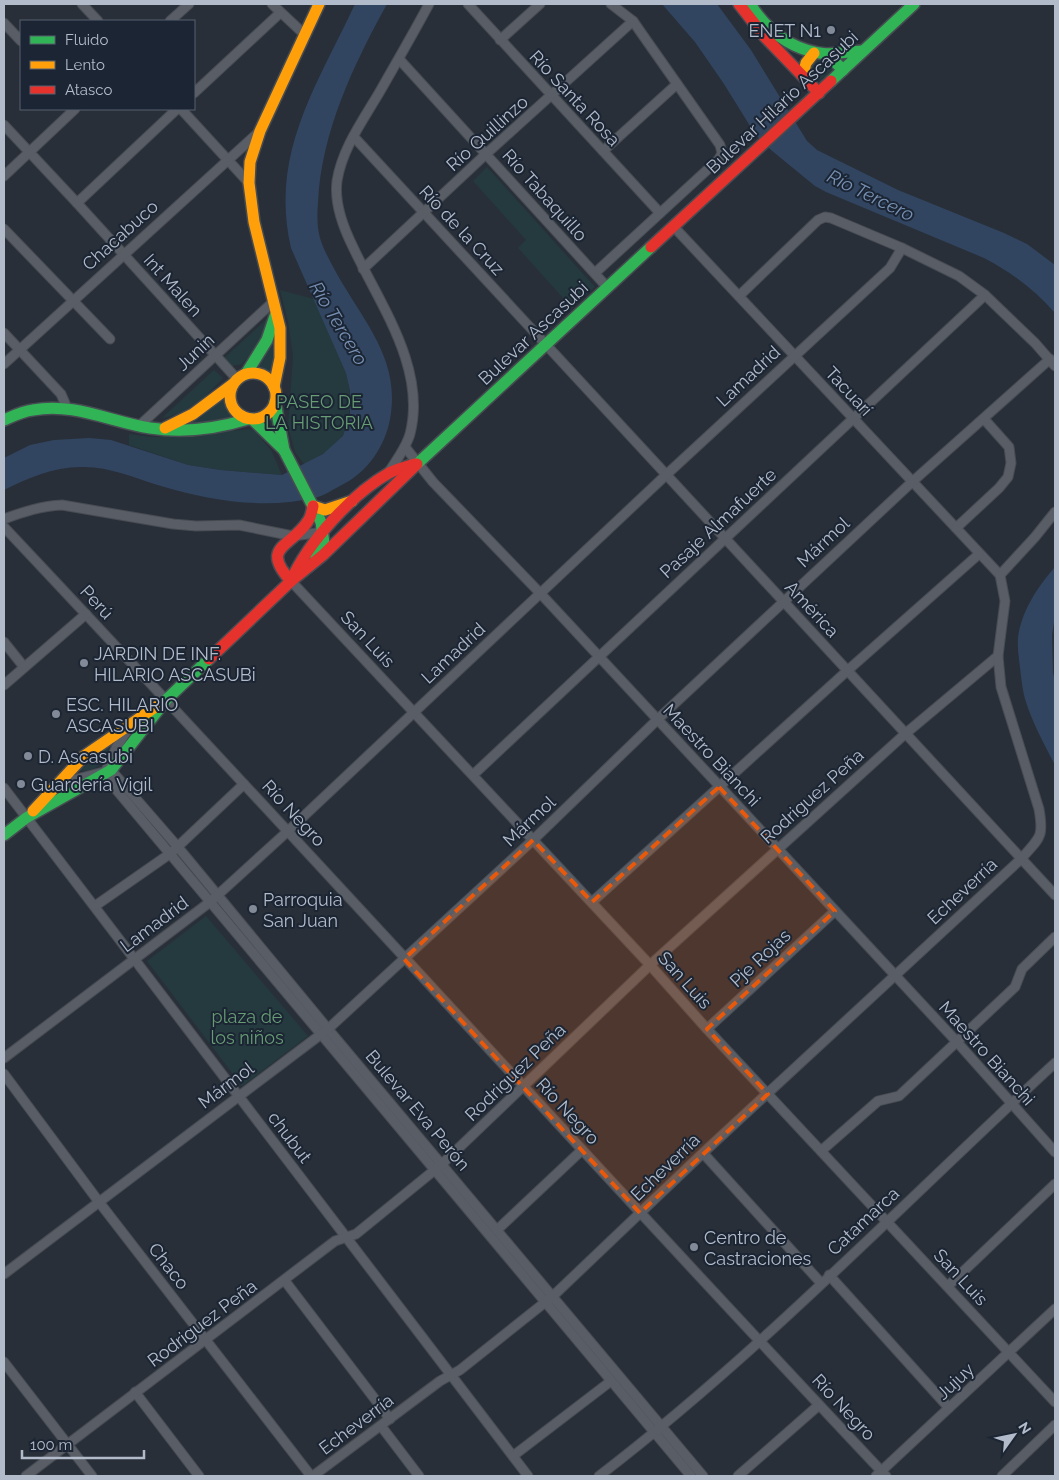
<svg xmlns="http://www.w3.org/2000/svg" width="1059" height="1480" font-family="Raleway,sans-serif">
<rect width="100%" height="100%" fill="#282f38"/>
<!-- green -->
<g fill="#253a3e">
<polygon points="824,57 834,68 820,81 816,80 811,73 811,64 816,58"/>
<polygon points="487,167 595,287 572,308 518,248 526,240 473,181"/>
<path d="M280,290L314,299C332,337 361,383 346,426C345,430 344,434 342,437C333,449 318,457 305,465L295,452L288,427L293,356L288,322Z"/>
<polygon points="268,318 267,329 258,346 242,364 232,366 224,358"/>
<polygon points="275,340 271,375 256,368"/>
<path d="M214,370L223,378C204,398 190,413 162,418Z"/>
<polygon points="222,398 234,418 189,424 199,419"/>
<polygon points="253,429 271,450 282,475 220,470 188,465 129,445 129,434 152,437 192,437 228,431"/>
<path d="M110,744C106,762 99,771 79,771Z"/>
<polygon points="206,916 308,1036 242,1086 147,961"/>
</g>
<!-- water -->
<g fill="#314561">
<path d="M355,4H387C354,64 321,132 318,203C317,214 317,227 320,238C324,251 331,263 337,274C365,324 403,362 389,424C382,452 364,475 338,487C332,490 325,495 318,497C267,510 210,501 161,486C135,478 110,467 84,467C55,466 28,478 4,490V458L30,445L54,440L89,438L111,440L188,465L220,470L282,475L323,454L343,436L350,415V391L346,373L291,248C269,153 318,84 355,4Z"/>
<path d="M662,4H717L751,50L807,141L817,150L898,190L1004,233L1027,244L1055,265V313C1035,290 1011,272 984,258L826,192L815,186L771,150L755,134L724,84L695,42Z"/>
<path d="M1055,567V616L1052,635L1053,673L1055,681V765C1044,744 1032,722 1025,699C1023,692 1022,684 1021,676C1020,664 1017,650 1018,638C1021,612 1038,586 1055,567Z"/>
</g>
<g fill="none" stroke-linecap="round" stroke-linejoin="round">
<defs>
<g id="street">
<polyline points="82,4 98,21"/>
<polyline points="272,4 304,34"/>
<polyline points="468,4 660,213"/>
<polyline points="170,21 189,4"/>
<polyline points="4,23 21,41"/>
<polyline points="500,40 540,4"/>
<polyline points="399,59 607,287"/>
<polyline points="194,93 280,13"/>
<polyline points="181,109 249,183"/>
<polyline points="4,125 77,203 237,379"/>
<polyline points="354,137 1055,895"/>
<polyline points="603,151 677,84"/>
<polyline points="4,176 75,109"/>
<polyline points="77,203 177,109"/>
<polyline points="674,227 1000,575"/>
<polyline points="4,229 110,339"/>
<polyline points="363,269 486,154 633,21"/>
<polyline points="595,273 719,159 722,153 720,145 642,34 633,21 611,4"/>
<polyline points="739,296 818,220 825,217 831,218 902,248 959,276 985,295 1035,343 1055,366"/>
<polyline points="4,333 61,394 67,408"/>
<polyline points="4,364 260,131"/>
<polyline points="139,426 273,302"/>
<polyline points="405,447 433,482 540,593 778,849 957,1042 1055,1152"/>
<path d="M388,473C396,461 406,448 410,434C427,368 379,303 353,247C343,227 334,204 337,181C342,149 363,120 379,93C396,63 413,34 429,4"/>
<path d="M4,519C23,512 41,506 62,505L173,524L196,526L239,525L293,536L323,532"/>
<path d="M4,527C300,841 590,1162 886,1476"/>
<polyline points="956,528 999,488 1008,477 1011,463 1009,447 984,419"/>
<polyline points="1000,575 1035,537 1055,512"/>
<polyline points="291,581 650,965 707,1029 1055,1402"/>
<polyline points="4,642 24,667"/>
<polyline points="4,685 86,614"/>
<polyline points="130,726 116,748 104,775 691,1476"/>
<polyline points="473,775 985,295"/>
<polyline points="4,788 528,1476"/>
<polyline points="56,788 77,779 111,770 177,846 328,1029 703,1476"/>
<polyline points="592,902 847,671 979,554"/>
<polyline points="95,906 171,853 244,784"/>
<polyline points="707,1029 835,911"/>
<polyline points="4,1058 210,902 288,831 666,475 890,268 902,248"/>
<polyline points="4,1074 99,1202 311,1476"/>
<polyline points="821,1151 878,1101 899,1096 1015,987 1022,969 1055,937"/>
<polyline points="703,1153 821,1283"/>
<polyline points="497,1230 582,1150"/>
<polyline points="4,1274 328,1029 533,840 657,720 912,482 1050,359"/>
<polyline points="829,1275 949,1408"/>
<polyline points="285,1281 390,1419"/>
<polyline points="948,1286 1055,1184"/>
<polyline points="4,1362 92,1476"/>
<polyline points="135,1392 199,1476"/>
<polyline points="381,1426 419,1476"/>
<polyline points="513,1456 611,1381"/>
<polyline points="26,1476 335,1241 356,1234 442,1164 650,965 905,734 998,656"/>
<path d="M313,1476L440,1381L460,1370L553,1296L703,1153L1021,859C1040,837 1044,838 1039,809L1001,687L998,656L1005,601L1000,575"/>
<path d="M599,1476C762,1351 904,1202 1055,1063"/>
<polyline points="738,1476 819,1405"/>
<polyline points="876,1476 1055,1309"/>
<polyline points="1002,1476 1055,1425"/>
</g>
<g id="fast">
<path d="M750,4C768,32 793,51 827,54L843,70"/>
<polyline points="827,54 862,51"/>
<polyline points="831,81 914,4"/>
<polyline points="246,374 267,340 275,316"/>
<polyline points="275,402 284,450 321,522 324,543 315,555"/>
<polyline points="252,419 284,450"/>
<path d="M4,420C13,416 23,411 33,410C73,402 111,422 150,428C183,433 216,429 248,419"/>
<polyline points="417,464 651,247"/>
<polyline points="4,835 26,818 111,770 166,700 209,659"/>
</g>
<g id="slow">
<polyline points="803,75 806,63 814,53"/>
<circle cx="253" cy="396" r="23"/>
<polyline points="274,387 280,358 280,328 254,222 249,183 250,162 260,131 319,4"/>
<polyline points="165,428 193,414 233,384"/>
<polyline points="313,506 325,510 352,501"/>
<polyline points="33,811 84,756 157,706"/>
</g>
<g id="jam">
<polyline points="739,4 765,37 819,93"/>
<polyline points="651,247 831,81"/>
<path d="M291,581C308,542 352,494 389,473C397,469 406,467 415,464"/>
<path d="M291,581C259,546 292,547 308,521C311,517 312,511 313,506"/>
<polyline points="209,659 291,581 323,555 417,464"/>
</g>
</defs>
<!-- street casing -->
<use href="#street" stroke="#474b52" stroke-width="11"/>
<!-- fast casing -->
<use href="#fast" stroke="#474b52" stroke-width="14"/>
<!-- slow casing -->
<use href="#slow" stroke="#474b52" stroke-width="14"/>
<!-- jam casing -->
<use href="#jam" stroke="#474b52" stroke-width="14"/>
<!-- street -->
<use href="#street" stroke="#595d66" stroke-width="9"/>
<!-- fast -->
<use href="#fast" stroke="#30b455" stroke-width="11"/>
<!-- slow -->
<use href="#slow" stroke="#ff9f0a" stroke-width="11"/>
<!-- jam -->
<use href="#jam" stroke="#e5322d" stroke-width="11"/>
</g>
<!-- marked area -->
<path fill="#e8590c" fill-opacity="0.2" stroke="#e8590c" stroke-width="4" stroke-dasharray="10 6" stroke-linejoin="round" d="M719,787L835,911L707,1029L768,1094L640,1213L404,959L533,840L592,902Z"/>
<!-- markers -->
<g fill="#828a97" stroke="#1b2533" stroke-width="2">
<circle cx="831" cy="30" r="5"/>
<circle cx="84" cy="663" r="5"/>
<circle cx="56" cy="714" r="5"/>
<circle cx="28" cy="756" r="5"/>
<circle cx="21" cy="784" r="5"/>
<circle cx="253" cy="909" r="5"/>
<circle cx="694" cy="1247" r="5"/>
</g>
<g text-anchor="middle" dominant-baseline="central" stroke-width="4" stroke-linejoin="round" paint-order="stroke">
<!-- poi labels -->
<g font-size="18" fill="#b2bbca" stroke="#1b2533" text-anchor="start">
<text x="821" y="30" text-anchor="end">ENET N1</text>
<text x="94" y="653">JARDIN DE INF.<tspan x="94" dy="21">HILARIO ASCASUBi</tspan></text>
<text x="66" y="704">ESC. HILARIO<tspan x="66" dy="21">ASCASUBI</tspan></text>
<text x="38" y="756">D. Ascasubi</text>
<text x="31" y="784">Guardería Vigil</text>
<text x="263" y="899">Parroquia<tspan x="263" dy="21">San Juan</tspan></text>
<text x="704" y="1237">Centro de<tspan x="704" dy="21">Castraciones</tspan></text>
</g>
<!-- street labels -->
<g font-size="18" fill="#b2bbca" stroke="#1b2533">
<text transform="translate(575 98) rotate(47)">Río Santa Rosa</text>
<text transform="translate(782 102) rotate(-43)">Bulevar Hilario Ascasubi</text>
<text transform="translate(487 133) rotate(-42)">Río Quillinzo</text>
<text transform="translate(545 195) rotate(48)">Río Tabaquillo</text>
<text transform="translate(462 230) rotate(47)">Río de la Cruz</text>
<text transform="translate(120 235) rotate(-42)">Chacabuco</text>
<text transform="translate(173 285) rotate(48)">Int Malen</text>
<text transform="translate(533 333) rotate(-43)">Bulevar Ascasubi</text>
<text transform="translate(195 352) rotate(-43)">Junin</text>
<text transform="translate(748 376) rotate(-43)">Lamadrid</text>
<text transform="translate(849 391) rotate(47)">Tacuarí</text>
<text transform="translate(718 523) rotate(-43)">Pasaje Almafuerte</text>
<text transform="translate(823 542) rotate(-43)">Mármol</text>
<text transform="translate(97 602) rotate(47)">Perú</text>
<text transform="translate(812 609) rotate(47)">América</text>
<text transform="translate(368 639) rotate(47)">San Luis</text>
<text transform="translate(453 653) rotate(-43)">Lamadrid</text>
<text transform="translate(712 755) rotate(47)">Maestro Bianchi</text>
<text transform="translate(812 796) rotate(-42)">Rodriguez Peña</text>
<text transform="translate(294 813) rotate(47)">Río Negro</text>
<text transform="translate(529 821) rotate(-43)">Mármol</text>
<text transform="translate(962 891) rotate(-43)">Echeverría</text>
<text transform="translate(154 924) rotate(-37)">Lamadrid</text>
<text transform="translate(760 958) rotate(-43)">Pje Rojas</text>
<text transform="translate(685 980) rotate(48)">San Luis</text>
<text transform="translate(987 1053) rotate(48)">Maestro Bianchi</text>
<text transform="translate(515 1072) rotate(-44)">Rodriguez Peña</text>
<text transform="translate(226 1085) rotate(-37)">Mármol</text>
<text transform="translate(418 1110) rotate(50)">Bulevar Eva Perón</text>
<text transform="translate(568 1111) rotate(47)">Río Negro</text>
<text transform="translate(290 1137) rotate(53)">chubut</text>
<text transform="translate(665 1167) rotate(-44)">Echeverría</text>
<text transform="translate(863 1221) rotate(-43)">Catamarca</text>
<text transform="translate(169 1266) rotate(52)">Chaco</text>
<text transform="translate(961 1277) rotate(47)">San Luis</text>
<text transform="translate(202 1323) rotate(-37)">Rodriguez Peña</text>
<text transform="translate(955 1381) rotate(-43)">Jujuy</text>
<text transform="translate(844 1407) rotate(47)">Río Negro</text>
<text transform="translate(356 1424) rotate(-37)">Echeverría</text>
</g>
<!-- park labels -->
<g font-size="18" fill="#679c74" stroke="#1b2533">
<text x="319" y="401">PASEO DE<tspan x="319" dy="21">LA HISTORIA</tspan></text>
<text x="247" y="1016">plaza de<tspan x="247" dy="21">los niños</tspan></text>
</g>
<!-- water labels -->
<g font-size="19" font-style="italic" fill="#7790b3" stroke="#1b2533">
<text transform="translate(871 195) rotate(26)">Río Tercero</text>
<text transform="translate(339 323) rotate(59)">Río Tercero</text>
</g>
</g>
<!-- border -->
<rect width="1059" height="1480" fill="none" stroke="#b2bbca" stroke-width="10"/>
<!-- legend -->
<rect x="20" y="20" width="175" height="90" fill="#1b2533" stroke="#57616f"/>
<rect x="30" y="36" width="25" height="8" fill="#30b455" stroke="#57616f"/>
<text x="65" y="45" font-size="15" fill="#b2bbca">Fluido</text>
<rect x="30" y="61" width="25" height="8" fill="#ff9f0a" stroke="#57616f"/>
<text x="65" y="70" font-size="15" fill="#b2bbca">Lento</text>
<rect x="30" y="86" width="25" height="8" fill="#e5322d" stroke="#57616f"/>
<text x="65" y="95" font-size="15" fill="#b2bbca">Atasco</text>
<!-- north arrow -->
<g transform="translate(1014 1435) rotate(57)" stroke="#1b2533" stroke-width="4" paint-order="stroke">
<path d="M0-4L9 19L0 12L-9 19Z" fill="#b2bbca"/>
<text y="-8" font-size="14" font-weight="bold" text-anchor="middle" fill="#b2bbca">N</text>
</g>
<!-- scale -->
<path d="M22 1450v8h122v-8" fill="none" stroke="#b2bbca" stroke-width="2.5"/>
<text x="30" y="1450" font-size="15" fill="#b2bbca" stroke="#1b2533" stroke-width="4" paint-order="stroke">100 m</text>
</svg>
